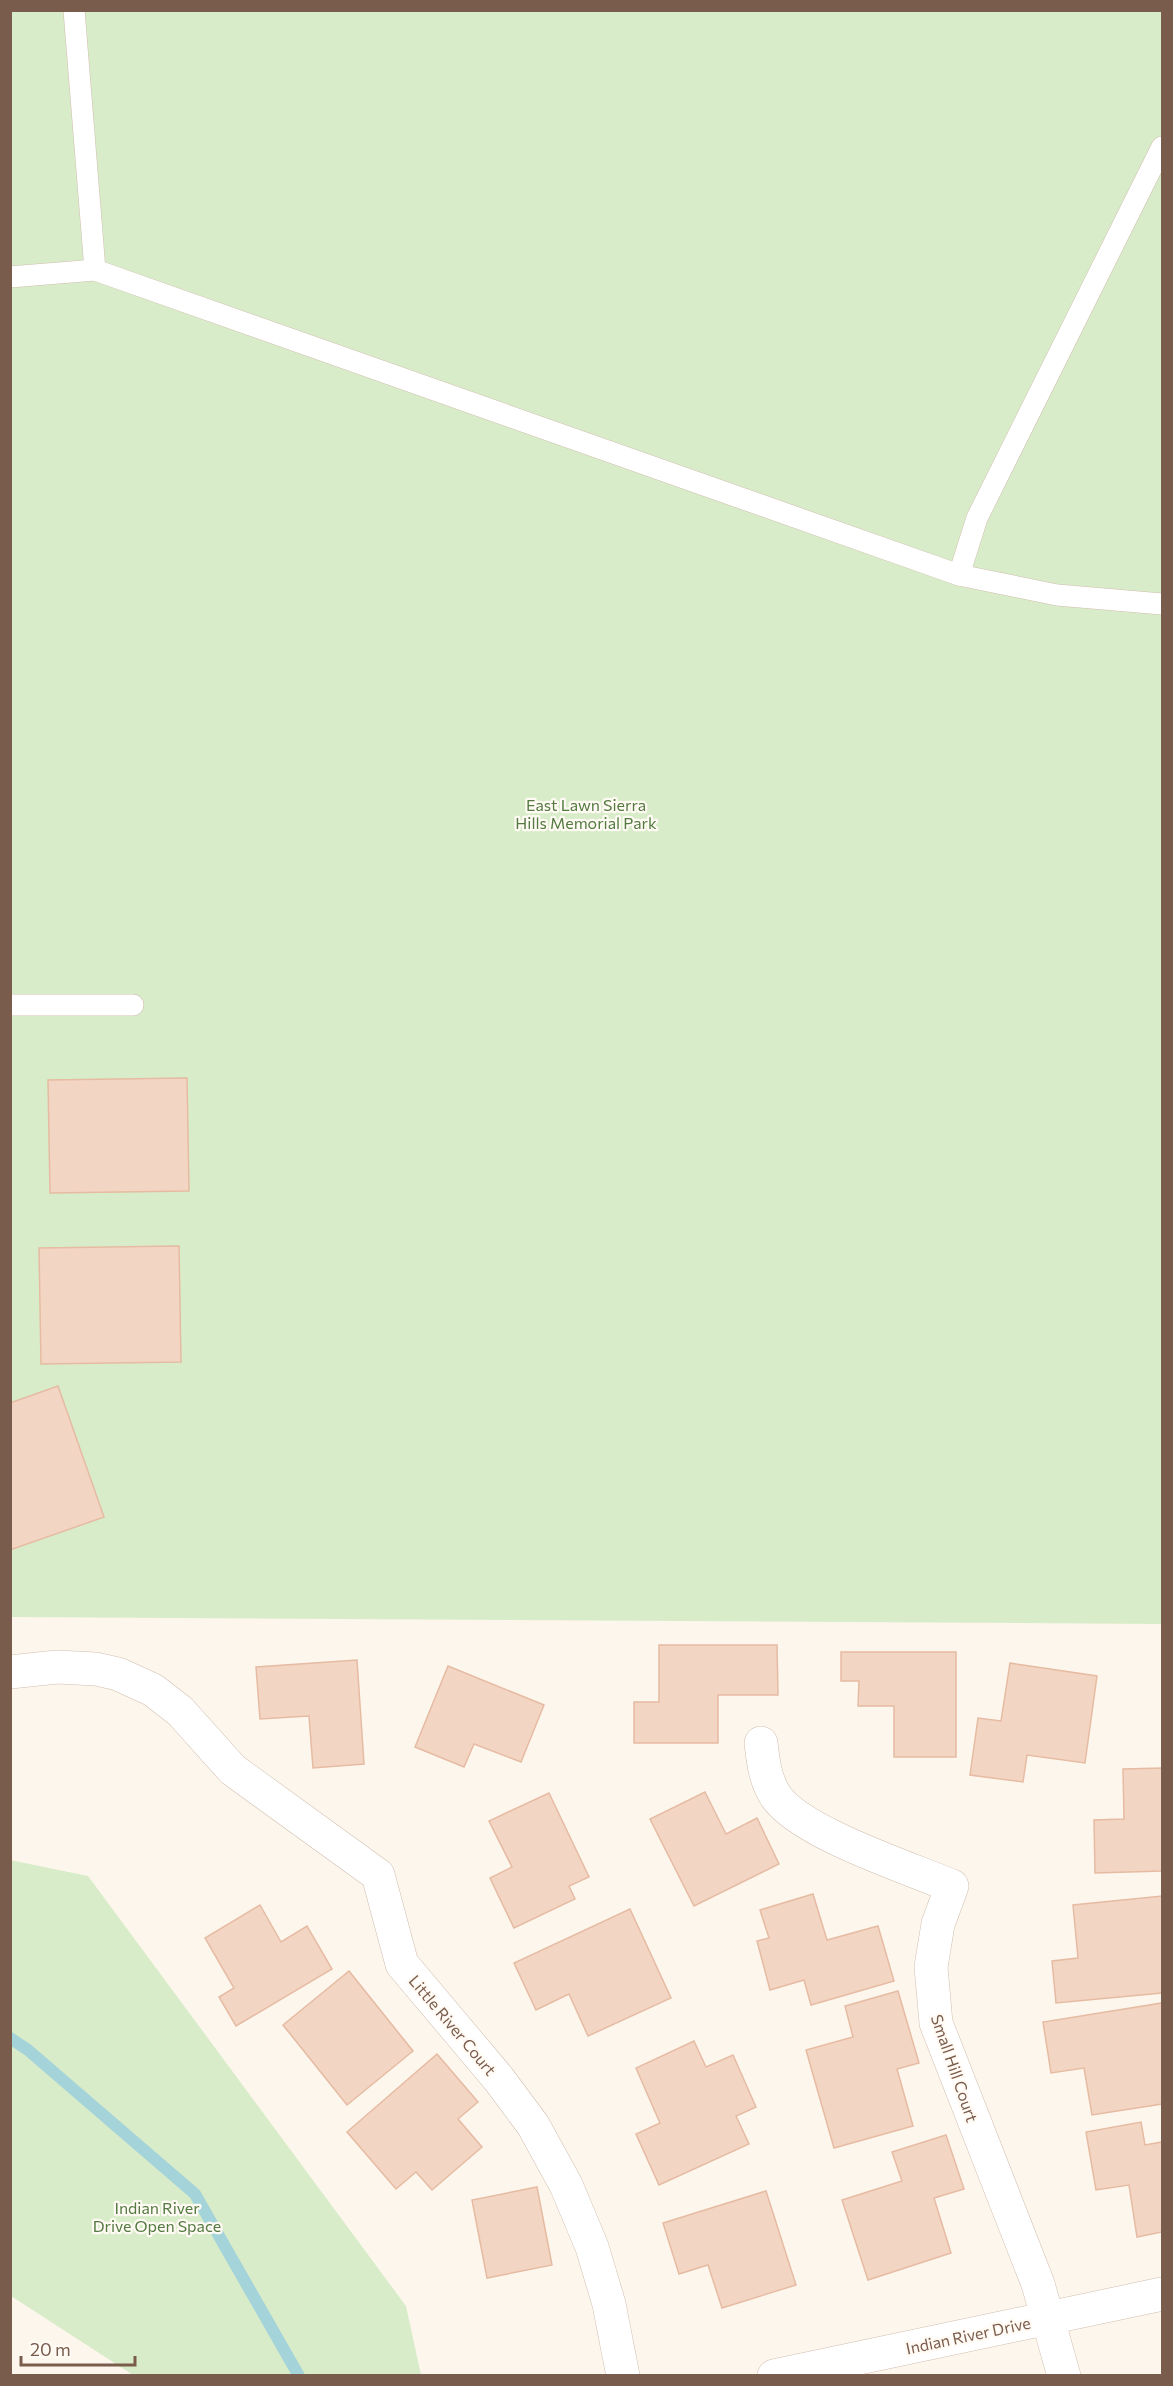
<svg xmlns="http://www.w3.org/2000/svg" width="1173" height="2386" font-family="Commissioner,sans-serif">
<rect width="100%" height="100%" fill="#fdf6ec"/>
<!-- green -->
<g fill="#d8ecc9">
<polygon points="11,11 1162,11 1162,1624 11,1617"/>
<polygon points="10,1860 88,1876 406,2306 421,2375 133,2375 11,2296"/>
</g>
<g fill="none" stroke-linecap="round" stroke-linejoin="round">
<!-- stream -->
<polyline stroke="#a5d3da" stroke-width="12" points="10,2038 28,2050 195,2194 299,2376"/>
</g>
<!-- building -->
<g fill="#f3d5c3" stroke="#e6bba3" stroke-width="1.5">
<polygon points="187,1078 189,1191 50,1193 48,1080"/>
<polygon points="179,1246 181,1362 41,1364 39,1248"/>
<polygon points="58,1386 104,1517 10,1550 10,1403"/>
<polygon points="659,1645 777,1645 778,1695 718,1695 718,1743 634,1743 634,1702 659,1702"/>
<polygon points="841,1652 956,1652 956,1757 894,1757 894,1706 858,1706 859,1681 841,1681"/>
<polygon points="357,1660 364,1764 313,1768 309,1716 260,1719 256,1667"/>
<polygon points="1010,1663 1097,1676 1085,1763 1027,1755 1023,1782 970,1775 978,1718 1001,1721"/>
<polygon points="448,1666 544,1705 521,1762 474,1744 464,1767 415,1747"/>
<polygon points="1162,1768 1162,1871 1095,1873 1094,1820 1124,1819 1123,1769"/>
<polygon points="705,1792 726,1834 757,1818 779,1864 694,1906 650,1819"/>
<polygon points="549,1793 589,1877 569,1886 575,1899 514,1928 490,1878 512,1867 489,1821"/>
<polygon points="813,1894 827,1940 878,1926 894,1981 811,2005 804,1980 770,1990 757,1941 769,1938 760,1910"/>
<polygon points="1162,1896 1162,1993 1056,2003 1052,1961 1078,1958 1073,1905"/>
<polygon points="260,1905 281,1942 307,1926 332,1969 236,2026 219,1997 234,1988 205,1938"/>
<polygon points="630,1909 671,1998 588,2036 569,1994 536,2010 514,1963"/>
<polygon points="349,1971 413,2051 347,2105 283,2025"/>
<polygon points="898,1991 919,2063 897,2069 913,2126 834,2148 806,2050 853,2037 845,2006"/>
<polygon points="1162,2003 1162,2104 1092,2115 1084,2068 1051,2073 1043,2022"/>
<polygon points="694,2041 706,2067 733,2055 756,2107 736,2116 749,2144 659,2185 636,2134 660,2123 636,2068"/>
<polygon points="437,2054 478,2102 458,2119 482,2147 432,2190 416,2172 396,2189 347,2132"/>
<polygon points="1141,2122 1145,2145 1162,2142 1162,2232 1137,2237 1129,2185 1096,2190 1086,2132"/>
<polygon points="946,2135 964,2189 934,2198 951,2253 868,2280 842,2200 902,2181 892,2152"/>
<polygon points="537,2187 552,2265 487,2278 472,2200"/>
<polygon points="766,2191 796,2285 722,2308 708,2265 679,2274 663,2223"/>
</g>
<g fill="none" stroke-linecap="round" stroke-linejoin="round">
<defs>
<g id="lane">
<polyline points="74,10 95,270"/>
<polyline points="10,277 95,270 959,575 1057,595 1162,604"/>
<polyline points="959,575 977,518 1162,147"/>
<polyline points="10,1005 133,1005"/>
</g>
<g id="street">
<polyline points="10,1672 57,1667 96,1669 118,1674 153,1690 180,1711 233,1770 378,1875 402,1964 498,2078 533,2125 566,2185 592,2247 609,2304 623,2376"/>
<path d="M761,1743C763,1761 765,1779 775,1795C798,1832 909,1868 952,1886L938,1924L931,1967L936,2023L1038,2284L1064,2376"/>
<polyline points="774,2376 1162,2294"/>
</g>
</defs>
<!-- lane casing -->
<use href="#lane" stroke="#d1beb0" stroke-width="22"/>
<!-- street casing -->
<use href="#street" stroke="#d1beb0" stroke-width="34"/>
<!-- lane -->
<use href="#lane" stroke="#fff" stroke-width="21"/>
<!-- street -->
<use href="#street" stroke="#fff" stroke-width="33"/>
</g>
<g text-anchor="middle" dominant-baseline="central" stroke-width="4.5" stroke-linejoin="round" paint-order="stroke">
<!-- park labels -->
<g font-size="16" fill="#537a41" stroke="#fffaf3">
<text x="586" y="804">East Lawn Sierra<tspan x="586" dy="18">Hills Memorial Park</tspan></text>
<text x="157" y="2207">Indian River<tspan x="157" dy="18">Drive Open Space</tspan></text>
</g>
<!-- street labels -->
<g font-size="16" fill="#7a5c4d" stroke="#fffaf3">
<text transform="translate(453 2025) rotate(50)">Little River Court</text>
<text transform="translate(955 2068) rotate(71)">Small Hill Court</text>
<text transform="translate(968 2335) rotate(-12)">Indian River Drive</text>
</g>
</g>
<!-- border -->
<rect width="1173" height="2386" fill="none" stroke="#7a5c4d" stroke-width="24"/>
<!-- scale -->
<path d="M21 2356v9h114v-9" fill="none" stroke="#7a5c4d" stroke-width="3"/>
<text x="30" y="2356" font-size="18" fill="#7a5c4d" stroke="#fffaf3" stroke-width="4.5" paint-order="stroke">20 m</text>
</svg>
